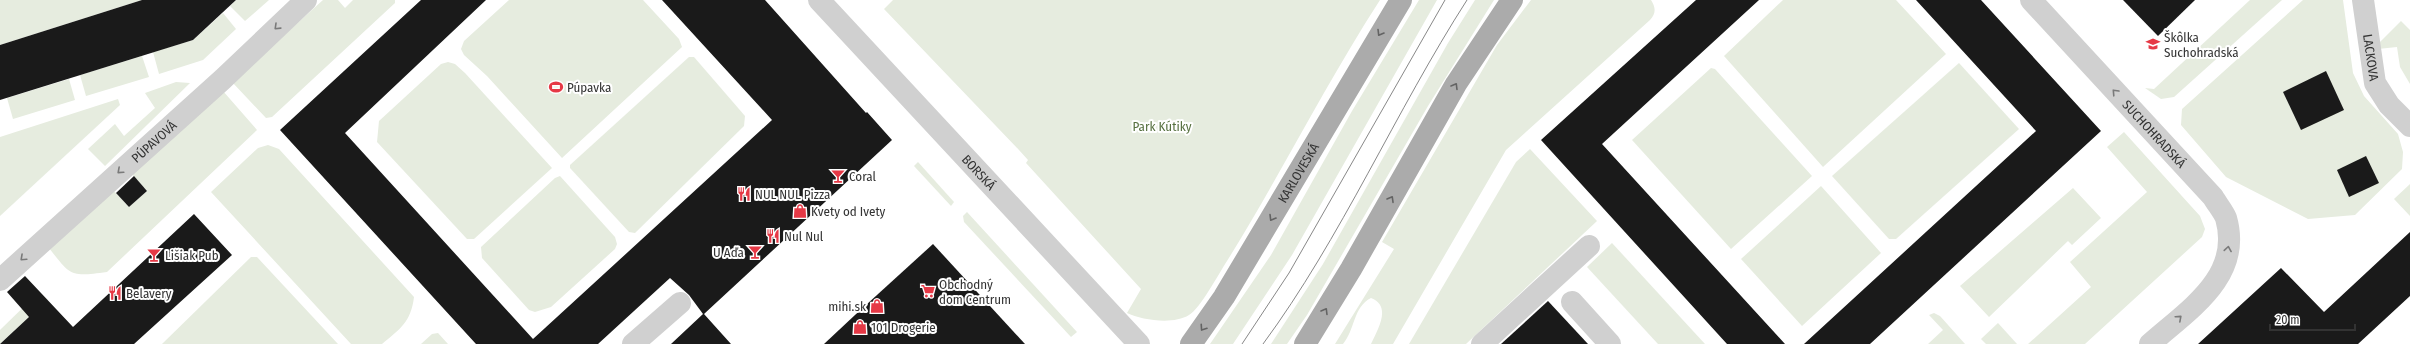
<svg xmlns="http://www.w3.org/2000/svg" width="2410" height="344" font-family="'Fira Sans Condensed',sans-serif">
<rect width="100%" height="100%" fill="#fff"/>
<!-- green -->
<g fill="#e6ecdf">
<polygon points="0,0 142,0 0,45"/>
<polygon points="236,0 269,0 245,21 230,6"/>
<polygon points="323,0 338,0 345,8 353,0 395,0 395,3 272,117 266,118 232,82"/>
<polygon points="509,0 643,0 679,39 682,47 562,158 487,76 464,55 461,49 464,41"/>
<path d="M893,0H1380C1325,85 1280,176 1227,261C1219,273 1200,309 1189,315C1173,325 1142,320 1127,313L1141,289L1026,163L1028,160L1019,150L884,9Z"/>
<polygon points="1419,0 1437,0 1292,255 1233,344 1210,344 1271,255 1352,111"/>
<polygon points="1475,0 1494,0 1428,106 1307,315 1287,344 1271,344 1323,264 1448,43"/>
<path d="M1531,0H1651C1656,8 1656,13 1650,20L1506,150L1393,344H1371C1378,329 1392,306 1371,298C1353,307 1355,330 1343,344H1335L1394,249L1382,242L1497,45Z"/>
<polygon points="1783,0 1896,0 1946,54 1823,167 1724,56"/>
<polygon points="2250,0 2282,0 2174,97 2161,99 2145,88 2154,89"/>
<polygon points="2303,0 2343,0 2353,73 2364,96 2398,134 2403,152 2402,169 2355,215 2308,219 2226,177 2181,125 2182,109"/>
<polygon points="223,13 236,29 203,60 159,74 153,52 193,40"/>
<polygon points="2401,21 2410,30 2410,84 2400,67 2397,47 2378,49 2377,45"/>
<polygon points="142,56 149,77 86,96 80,75"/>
<polygon points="689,57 694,57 745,116 744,126 635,233 629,232 570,168 570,165"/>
<polygon points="448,62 455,64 465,73 552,168 474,239 467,239 377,142 379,121 441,64"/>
<polygon points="1959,63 2019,129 1896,239 1889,239 1832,176"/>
<polygon points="1711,68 1715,69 1812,176 1731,249 1632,140"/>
<polygon points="69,79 75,100 13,119 7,98"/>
<polygon points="176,82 190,83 105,166 88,149 115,124 124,136 155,108 145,93"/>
<path d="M223,91L257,130L107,272C70,277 71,276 49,248L113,190L129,207L147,191L132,174Z"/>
<polygon points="118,99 120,105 0,216 0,137"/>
<polygon points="2124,132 2200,216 2205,229 2202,237 2085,344 2028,344 2091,287 2070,262 2147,192 2107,147"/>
<path d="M268,145L279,149L414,297C411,322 400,329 382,344H351L211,192L258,148Z"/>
<polygon points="1530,149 1597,221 1466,344 1409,344 1516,162"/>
<polygon points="918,162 954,202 951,206 914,166"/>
<polygon points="560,176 615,237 617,244 615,249 551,307 535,312 529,310 482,258 481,247 555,178"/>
<polygon points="2410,184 2410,216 2394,199"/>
<polygon points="1821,186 1881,253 1802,326 1741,259"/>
<polygon points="2073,188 2101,218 2072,245 2068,241 1989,317 1960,286"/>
<polygon points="967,212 1077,332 1071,337 964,222 963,216"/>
<polygon points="1612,243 1705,344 1658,344 1587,267"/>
<polygon points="251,257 257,257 338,344 162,344"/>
<polygon points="39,292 48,300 0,344 0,330"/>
<polygon points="1934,313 1940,316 1965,344 1928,344 1943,330 1929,315"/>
<polygon points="1998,323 2017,344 1986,344 1981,339"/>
<polygon points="438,333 448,344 421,344 432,334"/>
</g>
<!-- building -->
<g fill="#1a1a1a">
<polygon points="142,0 236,0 193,40 0,100 0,45"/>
<polygon points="421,0 486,0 345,133 533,339 772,120 662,0 765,0 866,113 867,112 892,140 704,314 731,344 671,344 703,314 689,295 670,278 598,344 476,344 280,130"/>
<polygon points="1696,0 1759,0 1602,144 1785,344 1727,344 1541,140"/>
<polygon points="1916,0 1981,0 2101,131 1870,344 1804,344 2036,131"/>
<polygon points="2123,0 2195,0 2158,36"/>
<polygon points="2326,71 2344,110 2301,130 2283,92"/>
<polygon points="2366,156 2379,183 2349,197 2337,170"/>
<polygon points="134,176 147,191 129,207 116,193"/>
<polygon points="194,214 232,255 134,344 0,344 29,317 7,292 25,276 73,327"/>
<polygon points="2410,232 2410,296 2358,344 2198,344 2281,268 2324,312"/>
<polygon points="933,244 1025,344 824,344 855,315"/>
<polygon points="1548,301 1588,344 1501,344"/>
</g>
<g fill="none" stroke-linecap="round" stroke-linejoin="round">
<!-- minor -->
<g stroke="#d0d0d0" stroke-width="22">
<path id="s1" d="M819,0L1139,344"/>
<path id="s2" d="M2031,0L2213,197C2217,204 2223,211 2226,218C2243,277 2188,310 2150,344"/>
<path id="s3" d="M2363,0L2375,83L2389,105L2410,126"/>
<path id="s4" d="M0,280L223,79L306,0"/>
<polyline points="1572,302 1610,344"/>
<polyline points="633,344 680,303"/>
<polyline points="1482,344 1589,246"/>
</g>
<!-- major -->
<g stroke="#ababab" stroke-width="22">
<path id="s5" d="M1191,344L1224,297L1401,0"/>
<polyline points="1305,344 1351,269 1456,84 1512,0"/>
</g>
<!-- tram -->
<g stroke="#888" stroke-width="1">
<polyline points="1242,344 1289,273 1445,0"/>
<path d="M1263,344C1342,237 1395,112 1467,0"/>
</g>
</g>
<!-- one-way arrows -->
<defs><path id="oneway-chevron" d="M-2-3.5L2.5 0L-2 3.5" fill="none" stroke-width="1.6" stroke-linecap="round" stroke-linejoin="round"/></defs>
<g stroke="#7a7a7a">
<use href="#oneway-chevron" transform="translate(277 27) rotate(136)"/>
<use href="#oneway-chevron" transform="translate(2115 92) rotate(-133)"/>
<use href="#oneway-chevron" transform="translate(120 171) rotate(138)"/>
<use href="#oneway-chevron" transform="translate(2228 249) rotate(-81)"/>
<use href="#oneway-chevron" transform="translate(23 258) rotate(137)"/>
<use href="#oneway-chevron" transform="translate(2179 318) rotate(-42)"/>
</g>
<g stroke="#636363">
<use href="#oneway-chevron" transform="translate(1380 33) rotate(121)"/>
<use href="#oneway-chevron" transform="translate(1455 86) rotate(-59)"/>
<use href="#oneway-chevron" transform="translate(1391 199) rotate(-60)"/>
<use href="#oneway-chevron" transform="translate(1272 218) rotate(121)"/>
<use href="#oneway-chevron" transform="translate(1325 311) rotate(-59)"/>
<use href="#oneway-chevron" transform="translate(1203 328) rotate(124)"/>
</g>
<!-- icons -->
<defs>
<symbol id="school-bare" viewBox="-9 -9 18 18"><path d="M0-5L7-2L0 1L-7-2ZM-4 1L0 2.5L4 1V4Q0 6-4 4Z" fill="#e63946" stroke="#fff" stroke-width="2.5" paint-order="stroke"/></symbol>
<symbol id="stadium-bare" viewBox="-9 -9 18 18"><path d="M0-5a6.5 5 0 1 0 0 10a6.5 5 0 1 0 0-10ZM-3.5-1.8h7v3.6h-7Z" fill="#e63946" stroke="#fff" stroke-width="2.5" paint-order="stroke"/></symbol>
<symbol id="bar-bare" viewBox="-9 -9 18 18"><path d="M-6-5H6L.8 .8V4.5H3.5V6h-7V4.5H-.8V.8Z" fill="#e63946" stroke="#fff" stroke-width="2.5" paint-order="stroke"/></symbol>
<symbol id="restaurant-bare" viewBox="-9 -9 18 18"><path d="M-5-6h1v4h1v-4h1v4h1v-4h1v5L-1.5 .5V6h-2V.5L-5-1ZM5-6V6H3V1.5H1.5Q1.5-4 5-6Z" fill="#e63946" stroke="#fff" stroke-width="2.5" paint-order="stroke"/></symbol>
<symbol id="shop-bare" viewBox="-9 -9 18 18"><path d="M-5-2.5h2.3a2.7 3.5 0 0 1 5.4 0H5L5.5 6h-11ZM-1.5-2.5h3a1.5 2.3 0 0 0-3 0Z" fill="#e63946" stroke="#fff" stroke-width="2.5" paint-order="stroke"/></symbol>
<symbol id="supermarket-bare" viewBox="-9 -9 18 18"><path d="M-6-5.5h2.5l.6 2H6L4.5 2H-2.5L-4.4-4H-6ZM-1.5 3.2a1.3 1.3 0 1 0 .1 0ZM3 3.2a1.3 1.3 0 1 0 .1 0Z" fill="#e63946" stroke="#fff" stroke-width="2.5" paint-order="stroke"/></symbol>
</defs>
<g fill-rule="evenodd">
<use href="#school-bare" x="2143" y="34" width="20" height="20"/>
<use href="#stadium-bare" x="546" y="77" width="20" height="20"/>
<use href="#bar-bare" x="828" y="166" width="20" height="20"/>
<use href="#restaurant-bare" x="734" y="184" width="20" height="20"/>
<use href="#shop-bare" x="790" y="201" width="20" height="20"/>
<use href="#restaurant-bare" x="763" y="226" width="20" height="20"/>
<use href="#bar-bare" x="745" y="242" width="20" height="20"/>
<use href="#bar-bare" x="144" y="245" width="20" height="20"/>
<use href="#supermarket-bare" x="918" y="281" width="20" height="20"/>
<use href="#restaurant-bare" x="105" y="283" width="20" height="20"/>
<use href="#shop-bare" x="867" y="296" width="20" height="20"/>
<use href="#shop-bare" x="850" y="317" width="20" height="20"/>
</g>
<g text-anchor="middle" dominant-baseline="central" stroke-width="4" stroke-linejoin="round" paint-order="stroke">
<!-- poi labels -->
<g font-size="13" fill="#333" stroke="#fff" text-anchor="start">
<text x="2164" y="37">Škôlka<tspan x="2164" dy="15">Suchohradská</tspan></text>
<text x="567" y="87">Púpavka</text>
<text x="849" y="176">Coral</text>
<text x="755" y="194">NUL NUL Pizza</text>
<text x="811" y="211">Kvety od Ivety</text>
<text x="784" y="236">Nul Nul</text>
<text x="744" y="252" text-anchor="end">U Aďa</text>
<text x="165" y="255">Lišiak Pub</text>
<text x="939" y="284">Obchodný<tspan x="939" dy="15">dom Centrum</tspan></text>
<text x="126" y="293">Belavery</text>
<text x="866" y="306" text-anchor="end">mihi.sk</text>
<text x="871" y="327">101 Drogerie</text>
</g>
<!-- street labels -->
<g font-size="13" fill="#333" stroke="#fff">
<text stroke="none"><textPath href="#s3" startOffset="58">LACKOVA</textPath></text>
<text stroke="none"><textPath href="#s2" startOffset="182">SUCHOHRADSKÁ</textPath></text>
<text stroke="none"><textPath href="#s4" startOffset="207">PÚPAVOVÁ</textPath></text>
<text stroke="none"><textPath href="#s1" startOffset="235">BORSKÁ</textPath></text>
<text stroke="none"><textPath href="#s5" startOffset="202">KARLOVESKÁ</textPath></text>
</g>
<!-- park labels -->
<g font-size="13" fill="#56703f" stroke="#fff">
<text x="1162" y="126">Park Kútiky</text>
</g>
</g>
<!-- scale -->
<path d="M2270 324v6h85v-6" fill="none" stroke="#333333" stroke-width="2"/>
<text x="2276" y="324" font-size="12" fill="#333333" stroke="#ffffff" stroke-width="3" paint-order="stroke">20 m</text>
</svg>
